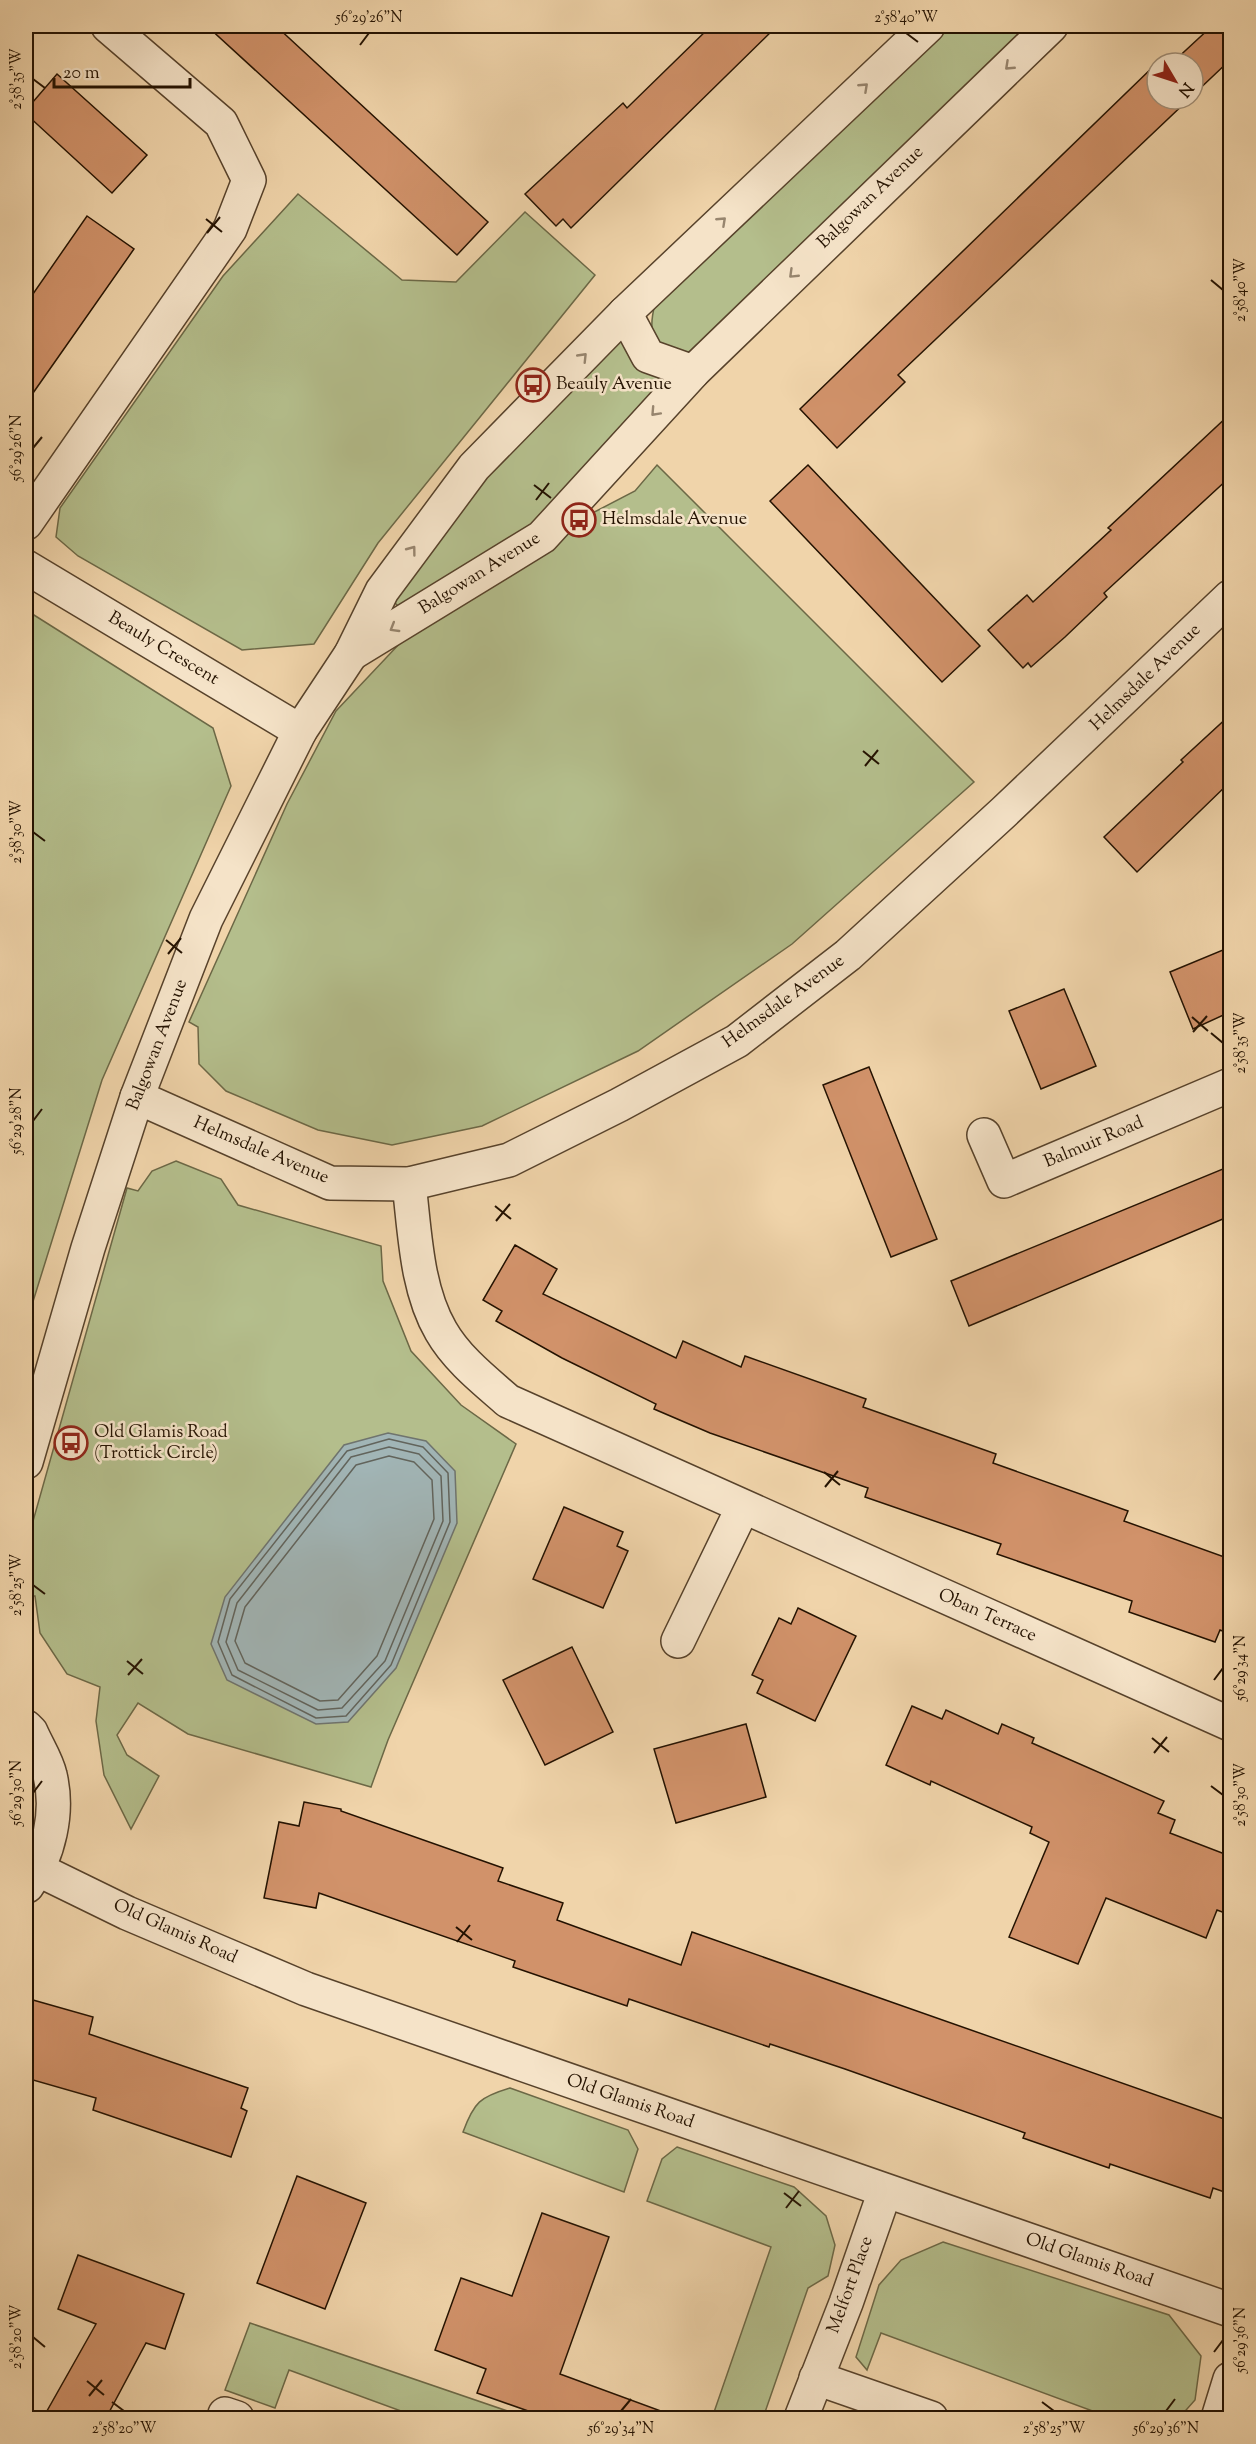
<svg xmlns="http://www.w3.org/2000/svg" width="1256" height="2444" font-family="'Sorts Mill Goudy',serif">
<rect width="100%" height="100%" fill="#f0d4aa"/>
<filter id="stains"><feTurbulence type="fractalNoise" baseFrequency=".00333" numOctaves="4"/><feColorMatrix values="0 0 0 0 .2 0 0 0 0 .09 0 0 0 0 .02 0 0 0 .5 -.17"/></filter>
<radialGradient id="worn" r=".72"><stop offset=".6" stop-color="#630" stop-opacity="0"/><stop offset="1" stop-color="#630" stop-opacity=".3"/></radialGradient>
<!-- green -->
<g fill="#b4be8c" stroke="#6c6846" stroke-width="1.5">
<path d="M946,26H1033L696,351L675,355C651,341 648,331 655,304Z"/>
<polygon points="298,194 402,280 456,282 525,212 595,275 378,543 314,644 242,650 78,556 56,537 60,508 223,276"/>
<polygon points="621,339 638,368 666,381 540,521 401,609 391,599 485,478"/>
<polygon points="657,465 974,782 792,944 638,1051 482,1126 392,1145 318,1130 226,1091 199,1064 198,1027 189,1022 287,804 336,711 402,641 579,520 635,491"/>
<polygon points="26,610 213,728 231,786 102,1080 26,1324"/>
<polygon points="176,1161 221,1179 238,1205 381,1246 383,1281 411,1351 461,1405 516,1444 388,1740 371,1787 188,1734 138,1703 117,1735 127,1755 159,1776 131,1829 104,1775 96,1721 100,1687 67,1674 40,1633 35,1596 26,1596 26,1546 127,1188 138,1191 152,1171"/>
<path d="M510,2088L628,2130L638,2149L624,2192L463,2132C474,2102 480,2097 510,2088Z"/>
<polygon points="677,2147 794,2187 826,2216 835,2245 828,2276 808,2288 763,2418 712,2418 771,2247 647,2201 662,2159"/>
<polygon points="943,2242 1169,2315 1201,2356 1195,2400 1179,2418 1097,2418 1098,2413 881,2333 867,2370 856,2357 879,2285 901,2260"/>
<polygon points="250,2323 528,2418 420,2418 289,2370 275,2408 225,2390"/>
</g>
<!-- water -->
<polygon fill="#a1b5b6" stroke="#6f746e" stroke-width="1.5" points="388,1433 426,1441 455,1471 457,1523 396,1668 348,1722 316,1724 227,1680 211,1644 225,1597 344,1445"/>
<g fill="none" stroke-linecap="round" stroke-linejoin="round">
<!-- shore -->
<g stroke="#62645c" stroke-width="1.5">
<polygon points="389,1439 423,1447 448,1473 450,1522 391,1665 346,1716 316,1718 232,1675 218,1642 230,1599 347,1451"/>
<polygon points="389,1447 419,1454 441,1476 443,1521 385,1661 342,1708 318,1710 238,1670 226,1642 237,1603 351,1457"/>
<polygon points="389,1456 414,1462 432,1480 434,1519 377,1656 338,1700 320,1701 245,1663 235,1641 245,1607 356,1465"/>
</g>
</g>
<!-- building -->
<g fill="#d1926a" stroke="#241201" stroke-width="1.5">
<polygon points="207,26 276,26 488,222 457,255"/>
<polygon points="711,26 777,26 571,228 563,219 556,226 525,194 623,103 627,108"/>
<polygon points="1212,26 1230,26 1230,60 1193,95 1193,63 1172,63"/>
<polygon points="1157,63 1157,99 1189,99 898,375 905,382 837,448 800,409"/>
<polygon points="57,74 147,155 112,193 26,114 26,110"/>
<polygon points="87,216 134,249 26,403 26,304"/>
<polygon points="1230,414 1230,477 1104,593 1107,597 1065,637 1031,667 1028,663 1023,668 988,630 1027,595 1033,602 1111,530 1108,528"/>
<polygon points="808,465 980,646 942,682 770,501"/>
<polygon points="1230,715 1230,782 1137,872 1104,837 1183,762 1181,760"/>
<polygon points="1230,947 1230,1012 1193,1029 1170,972"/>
<polygon points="1064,989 1096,1066 1041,1089 1009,1011"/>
<polygon points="869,1067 937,1239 891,1257 823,1085"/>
<polygon points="1230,1166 1230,1216 969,1326 951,1281"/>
<polygon points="515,1245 557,1269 543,1294 676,1358 683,1341 741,1367 745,1356 866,1399 863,1407 996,1454 993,1463 1128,1511 1124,1521 1230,1559 1230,1634 1220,1630 1215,1642 1129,1612 1132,1601 997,1554 1001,1544 865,1497 868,1488 710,1433 654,1409 656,1404 562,1358 496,1321 502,1311 483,1300"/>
<polygon points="564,1507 623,1532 617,1546 628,1551 603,1608 533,1579"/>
<polygon points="798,1608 856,1636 815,1721 757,1693 763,1680 752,1675 779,1618 791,1624"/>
<polygon points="572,1647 613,1732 545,1765 503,1680"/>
<polygon points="912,1706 942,1719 946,1710 998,1734 1002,1724 1034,1738 1032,1743 1164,1801 1158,1813 1175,1820 1170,1833 1230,1856 1230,1915 1217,1910 1206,1938 1106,1898 1078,1964 1009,1937 1049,1842 1030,1833 1032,1827 931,1781 930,1785 886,1765"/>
<polygon points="746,1724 766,1797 676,1823 654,1749"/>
<polygon points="304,1802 341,1809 341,1811 503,1868 498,1881 563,1903 557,1920 681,1965 692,1932 1230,2121 1230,2194 1213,2188 1210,2198 1110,2164 1109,2168 1023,2138 1025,2133 845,2069 770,2044 769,2047 629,1999 627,2006 513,1967 515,1961 319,1893 316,1908 264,1898 279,1822 299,1826"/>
<polygon points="33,2000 93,2017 89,2034 248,2088 241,2108 247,2111 231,2157 93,2110 96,2098 26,2078 26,2027"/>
<polygon points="297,2176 366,2203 325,2309 257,2283"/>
<polygon points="542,2213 609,2237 560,2374 669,2414 669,2418 548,2418 477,2393 486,2369 435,2350 461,2278 512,2296"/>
<polygon points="78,2255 184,2294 165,2349 146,2343 106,2418 43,2418 96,2324 58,2309"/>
</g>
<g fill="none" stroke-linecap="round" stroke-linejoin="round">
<defs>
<g id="minor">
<polyline points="625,313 648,356 693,372"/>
<polyline points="26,523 230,229 249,180 221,123 108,26"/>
<polyline points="26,567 300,731"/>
<polyline points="351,654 542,537 693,372 1051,26"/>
<polyline points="137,1097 330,1183 409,1184 509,1160 619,1105 737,1041 848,955 1004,812 1230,597"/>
<polyline points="984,1135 1004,1181 1230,1085"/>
<path d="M409,1184C415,1232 416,1288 441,1331C457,1359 484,1380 508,1401L1230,1724"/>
<polyline points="26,1462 88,1248 137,1097 206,919 300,731 351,654 382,591 474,467 625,313 928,26"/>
<polyline points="678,1641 743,1507"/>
<path d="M26,1727L31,1732C37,1746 47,1761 50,1775C59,1812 49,1856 27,1886"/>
<polyline points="39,1870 127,1913 306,1989 1230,2310"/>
<polyline points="816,2378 931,2418"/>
<polyline points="225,2414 237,2418"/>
<polyline points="801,2418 846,2303 885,2191"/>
<polyline points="1218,2418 1230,2379"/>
</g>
</defs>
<!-- minor casing -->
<use href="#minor" stroke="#57422b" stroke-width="36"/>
<!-- minor -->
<use href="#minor" stroke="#f5e3c8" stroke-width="33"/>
</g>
<!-- one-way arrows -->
<defs><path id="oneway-chevron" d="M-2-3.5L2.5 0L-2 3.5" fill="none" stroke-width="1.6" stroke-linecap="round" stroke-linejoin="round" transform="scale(1.5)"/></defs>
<g stroke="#97856e">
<use href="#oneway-chevron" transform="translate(1009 66) rotate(137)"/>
<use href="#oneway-chevron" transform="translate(864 87) rotate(-43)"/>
<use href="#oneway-chevron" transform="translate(722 221) rotate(-43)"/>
<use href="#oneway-chevron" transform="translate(793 274) rotate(136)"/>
<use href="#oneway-chevron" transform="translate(583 357) rotate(-46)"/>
<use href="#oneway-chevron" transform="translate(655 412) rotate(133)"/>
<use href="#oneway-chevron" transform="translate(412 550) rotate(-53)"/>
<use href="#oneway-chevron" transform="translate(394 628) rotate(149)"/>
</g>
<!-- ticks -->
<path fill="none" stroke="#241201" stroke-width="2" d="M906,33L918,42M360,45L369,33M33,79L45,88M206,219L222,232M207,233L220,217M1211,280L1223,290M33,448L42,437M534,485L551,498M536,500L549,483M863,751L879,764M865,766L878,750M33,832L45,841M166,940L182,953M168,954L181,938M1192,1017L1208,1031M1193,1032L1207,1016M1211,1033L1223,1043M33,1121L42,1109M495,1206L511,1219M496,1221L510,1204M824,1472L840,1485M825,1487L838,1471M33,1585L45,1594M127,1661L143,1674M128,1675L142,1659M1214,1680L1223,1668M1152,1738L1169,1752M1154,1753L1167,1737M1211,1786L1223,1795M33,1793L42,1781M456,1927L472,1940M457,1942L470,1925M784,2193L801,2206M786,2208L799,2191M33,2337L45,2347M1214,2352L1223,2340M87,2381L104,2395M89,2396L102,2380M112,2402L124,2411M1042,2402L1054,2411M621,2411L631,2399M1166,2411L1175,2399"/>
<!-- icons -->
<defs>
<symbol id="bus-ring" viewBox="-11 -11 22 22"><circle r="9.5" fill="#f5e3c8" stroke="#8f2418" stroke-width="1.5"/><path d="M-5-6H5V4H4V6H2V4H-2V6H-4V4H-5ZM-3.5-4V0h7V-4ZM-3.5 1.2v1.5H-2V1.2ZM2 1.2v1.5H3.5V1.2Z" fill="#8f2418"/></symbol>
</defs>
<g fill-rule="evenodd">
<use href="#bus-ring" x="514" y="366" width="38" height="38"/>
<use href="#bus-ring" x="560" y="501" width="38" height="38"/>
<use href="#bus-ring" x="52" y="1424" width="38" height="38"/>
</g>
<g text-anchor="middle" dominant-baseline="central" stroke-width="5" stroke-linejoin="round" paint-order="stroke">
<!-- street labels -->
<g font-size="18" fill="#241201" stroke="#f5e3c8">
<text transform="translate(871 198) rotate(-44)">Balgowan Avenue</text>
<text transform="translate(480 574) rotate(-32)">Balgowan Avenue</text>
<text transform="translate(163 649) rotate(31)">Beauly Crescent</text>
<text transform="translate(1146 678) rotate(-44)">Helmsdale Avenue</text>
<text transform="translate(784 1002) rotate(-36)">Helmsdale Avenue</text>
<text transform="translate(158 1045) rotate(-69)">Balgowan Avenue</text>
<text transform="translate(1094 1143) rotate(-23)">Balmuir Road</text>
<text transform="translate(261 1151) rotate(23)">Helmsdale Avenue</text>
<text transform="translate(987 1616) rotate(24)">Oban Terrace</text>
<text transform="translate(175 1932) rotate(24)">Old Glamis Road</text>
<text transform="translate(630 2102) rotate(19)">Old Glamis Road</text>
<text transform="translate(1089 2261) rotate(19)">Old Glamis Road</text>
<text transform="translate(851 2285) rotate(-70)">Melfort Place</text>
</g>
<!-- poi labels -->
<g font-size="18" fill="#241201" stroke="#f5e3c8" text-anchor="start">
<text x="556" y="385">Beauly Avenue</text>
<text x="602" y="520">Helmsdale Avenue</text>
<text x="94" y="1433">Old Glamis Road<tspan x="94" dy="21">(Trottick Circle)</tspan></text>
</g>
</g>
<!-- margin -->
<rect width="1256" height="2444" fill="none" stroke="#f0d4aa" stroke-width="66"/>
<!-- north arrow -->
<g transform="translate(1175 81) rotate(129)"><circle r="28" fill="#f5e3c8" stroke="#a18f78" stroke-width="1.5"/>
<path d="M0-4.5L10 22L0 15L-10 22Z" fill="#8f2418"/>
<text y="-9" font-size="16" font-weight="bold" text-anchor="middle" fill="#241201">N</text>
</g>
<!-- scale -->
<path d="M54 78v9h136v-9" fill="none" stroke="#241201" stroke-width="3"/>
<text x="63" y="78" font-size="18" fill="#241201" stroke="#f5e3c8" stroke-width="4.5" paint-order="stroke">20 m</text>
<rect x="33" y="33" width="1190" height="2378" fill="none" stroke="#241201" stroke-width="2"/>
<g font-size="15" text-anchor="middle" fill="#241201">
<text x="369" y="22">56°29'26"N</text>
<text x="906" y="22">2°58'40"W</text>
<text transform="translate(16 79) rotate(-90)" y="5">2°58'35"W</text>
<text transform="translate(1240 290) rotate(-90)" y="5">2°58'40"W</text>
<text transform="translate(16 448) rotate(-90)" y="5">56°29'26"N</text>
<text transform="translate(16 832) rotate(-90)" y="5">2°58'30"W</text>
<text transform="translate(1240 1043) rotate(-90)" y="5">2°58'35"W</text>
<text transform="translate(16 1121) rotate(-90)" y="5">56°29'28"N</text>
<text transform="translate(16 1585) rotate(-90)" y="5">2°58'25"W</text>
<text transform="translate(1240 1668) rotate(-90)" y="5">56°29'34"N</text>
<text transform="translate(16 1793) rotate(-90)" y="5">56°29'30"N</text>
<text transform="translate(1240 1795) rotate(-90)" y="5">2°58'30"W</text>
<text transform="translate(16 2337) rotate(-90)" y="5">2°58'20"W</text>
<text transform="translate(1240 2340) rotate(-90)" y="5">56°29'36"N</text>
<text x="124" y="2433">2°58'20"W</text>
<text x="621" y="2433">56°29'34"N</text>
<text x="1054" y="2433">2°58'25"W</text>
<text x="1166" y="2433">56°29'36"N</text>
</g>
<rect width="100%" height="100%" filter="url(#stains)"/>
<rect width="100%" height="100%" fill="url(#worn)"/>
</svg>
